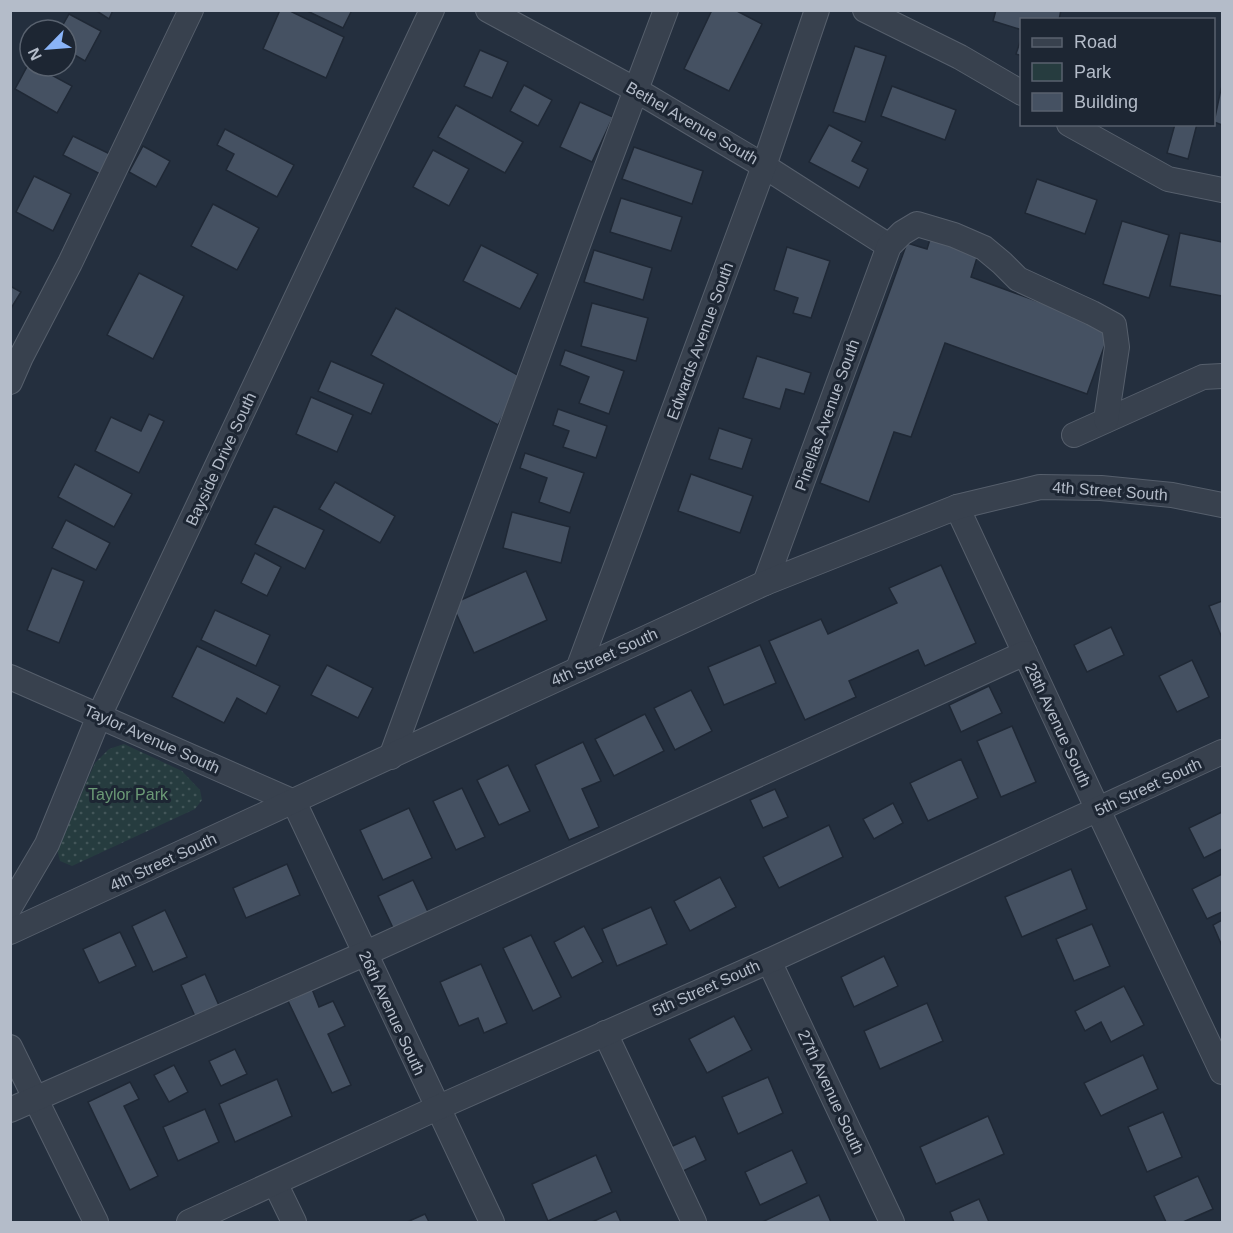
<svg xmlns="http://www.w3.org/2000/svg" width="1233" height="1233" font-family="Arial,sans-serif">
<defs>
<pattern id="green-dots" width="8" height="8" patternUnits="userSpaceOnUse" patternTransform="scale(1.5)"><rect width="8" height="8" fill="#263c3f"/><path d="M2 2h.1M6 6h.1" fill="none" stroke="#435659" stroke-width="1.8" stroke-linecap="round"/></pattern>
</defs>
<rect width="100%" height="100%" fill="#242f3e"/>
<!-- green -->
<polygon fill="url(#green-dots)" points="124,744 182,771 200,790 202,800 195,809 72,866 60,861 57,849 95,763 109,749"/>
<!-- building -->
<g fill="#455162" stroke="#1f2835" stroke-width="1.5">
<polygon points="95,10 113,10 109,19"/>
<polygon points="280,10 288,10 344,37 326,78 263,49"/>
<polygon points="305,10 352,10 343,28"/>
<polygon points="712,10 735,10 762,24 729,91 684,69"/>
<polygon points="996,10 1061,10 1059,20 1022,20 1022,30 993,21"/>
<polygon points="69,14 101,31 85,61 66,50 66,30 60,30"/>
<polygon points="1022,36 1022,56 1016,54"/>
<polygon points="855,46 886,56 865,122 833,112"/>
<polygon points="480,50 508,62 492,98 464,86"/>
<polygon points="29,63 30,66 35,66 72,86 57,113 15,89"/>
<polygon points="524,85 552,100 538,126 510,111"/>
<polygon points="892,86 956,110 945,140 881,116"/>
<polygon points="1221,89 1222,90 1222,125 1214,122"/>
<polygon points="580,102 613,117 592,162 560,147"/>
<polygon points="456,105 523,142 505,173 438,137"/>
<polygon points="1175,124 1197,124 1188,159 1167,153"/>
<polygon points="829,125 862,142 852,161 868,169 859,188 809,162"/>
<polygon points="225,129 294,165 277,197 226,170 234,154 217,145"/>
<polygon points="73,136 112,155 102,175 63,155"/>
<polygon points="143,146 170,161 156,187 129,172"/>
<polygon points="634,147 703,171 692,204 622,179"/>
<polygon points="433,150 469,169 449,206 413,187"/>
<polygon points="34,176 71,194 53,231 16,212"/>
<polygon points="1037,179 1097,200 1085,234 1025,213"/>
<polygon points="621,198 682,217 671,251 610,232"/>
<polygon points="213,204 259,228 237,270 191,246"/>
<polygon points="1122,221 1169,235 1149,298 1103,284"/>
<polygon points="932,233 979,251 971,277 1111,328 1087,394 945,343 911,437 894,432 869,502 820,483 907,243 927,249"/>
<polygon points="1180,233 1222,242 1222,296 1170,286"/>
<polygon points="481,245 538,274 520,309 463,281"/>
<polygon points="787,247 830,261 811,318 793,313 798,298 774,290"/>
<polygon points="594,250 652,268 643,300 584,282"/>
<polygon points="139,273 184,296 153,359 107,335"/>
<polygon points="10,286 21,292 10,310"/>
<polygon points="592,303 648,318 636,361 581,346"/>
<polygon points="396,308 523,378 498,425 371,355"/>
<polygon points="565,350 624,371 609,414 579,403 589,377 560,365"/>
<polygon points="757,356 811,373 804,394 786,389 780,409 743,398"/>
<polygon points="331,361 384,384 371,414 318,391"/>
<polygon points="311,397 353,415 337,452 296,434"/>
<polygon points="558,409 607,426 596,458 563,447 569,431 553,425"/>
<polygon points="149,414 164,421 139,473 95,451 111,417 141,431"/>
<polygon points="719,428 752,439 742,469 709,459"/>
<polygon points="525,453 584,473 570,513 539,502 547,478 520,468"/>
<polygon points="75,464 132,494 114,527 58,497"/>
<polygon points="691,474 753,496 740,533 678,511"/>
<polygon points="335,482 395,516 380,543 319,509"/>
<polygon points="274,506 324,530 305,569 255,544"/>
<polygon points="512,512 570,527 561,563 503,548"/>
<polygon points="66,520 110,543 96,570 52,548"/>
<polygon points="255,553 281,567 267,596 241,583"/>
<polygon points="941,565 976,643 925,666 918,650 849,681 856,697 805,720 769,641 821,619 828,634 897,603 889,588"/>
<polygon points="52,568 84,581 59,643 27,630"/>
<polygon points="526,571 547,620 474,653 452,604"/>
<polygon points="1222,601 1222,638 1209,606"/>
<polygon points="215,610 270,635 256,666 201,640"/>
<polygon points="1111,627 1124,655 1087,672 1074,645"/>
<polygon points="760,645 776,683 724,705 708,667"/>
<polygon points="197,646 280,686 266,714 237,698 224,723 172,697"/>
<polygon points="1192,660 1209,697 1177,712 1159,676"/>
<polygon points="327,665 373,688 358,718 311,695"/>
<polygon points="989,686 1002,713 961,732 949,705"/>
<polygon points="691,690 712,731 675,750 654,708"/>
<polygon points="645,714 664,751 614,776 595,739"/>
<polygon points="1012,726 1036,782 1001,797 977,741"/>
<polygon points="583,742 601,781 582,789 599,827 569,840 535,765"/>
<polygon points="961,759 978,798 928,821 910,783"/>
<polygon points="508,765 530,811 499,825 477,780"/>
<polygon points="462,788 485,837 456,850 433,801"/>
<polygon points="775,789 788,817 763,828 750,800"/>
<polygon points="893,803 903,823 874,839 863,819"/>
<polygon points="409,808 432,858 383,880 360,830"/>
<polygon points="1222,812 1222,849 1204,858 1189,828"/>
<polygon points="829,825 843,857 779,888 763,857"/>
<polygon points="287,864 300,895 246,918 233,888"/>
<polygon points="1071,869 1087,909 1022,937 1005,897"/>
<polygon points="1222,874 1222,912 1207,919 1192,889"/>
<polygon points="720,877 736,907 690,931 674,901"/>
<polygon points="413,880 429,914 394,930 378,896"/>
<polygon points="651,907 667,944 617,966 602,929"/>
<polygon points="165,910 187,957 153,972 132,926"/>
<polygon points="1222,920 1222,946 1213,925"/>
<polygon points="1092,924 1110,966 1074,981 1056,939"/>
<polygon points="584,926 603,962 572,978 554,942"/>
<polygon points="120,932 136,966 99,983 83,949"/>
<polygon points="531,935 561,997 533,1011 503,948"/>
<polygon points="884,956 898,986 854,1007 841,977"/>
<polygon points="481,964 507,1023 484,1033 478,1018 459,1026 440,982"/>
<polygon points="205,974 221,1010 197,1021 181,985"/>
<polygon points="1124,986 1144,1025 1111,1042 1101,1022 1085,1031 1075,1011"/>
<polygon points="312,989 319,1007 333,1001 345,1026 328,1034 351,1085 332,1093 288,1001"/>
<polygon points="927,1003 943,1041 880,1069 864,1031"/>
<polygon points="734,1016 752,1050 707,1073 689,1039"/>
<polygon points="235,1049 247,1074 221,1086 209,1061"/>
<polygon points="1143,1055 1158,1089 1101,1116 1084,1083"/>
<polygon points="174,1065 188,1092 169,1102 154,1075"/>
<polygon points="768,1077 783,1113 738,1134 722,1097"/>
<polygon points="277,1079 292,1116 235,1142 219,1104"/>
<polygon points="130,1082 139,1099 124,1106 158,1176 130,1190 88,1102"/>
<polygon points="205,1109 219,1142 178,1161 163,1127"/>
<polygon points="1163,1112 1182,1157 1147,1172 1128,1127"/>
<polygon points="988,1116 1004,1154 936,1184 920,1147"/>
<polygon points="695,1136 706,1160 677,1174 666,1149"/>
<polygon points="792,1150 807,1183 760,1205 745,1172"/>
<polygon points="596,1155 612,1192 548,1221 532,1184"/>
<polygon points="1198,1176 1213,1209 1183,1222 1166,1222 1154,1196"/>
<polygon points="819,1195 831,1222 762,1222"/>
<polygon points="979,1199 989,1222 954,1222 950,1212"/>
<polygon points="616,1211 621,1222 592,1222"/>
<polygon points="425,1214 429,1222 407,1222"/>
</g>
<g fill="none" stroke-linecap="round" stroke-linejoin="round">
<defs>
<g id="minor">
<polyline points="488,10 636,90 764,166 889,246"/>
<polyline points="865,10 960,57 1022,93"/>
<polyline points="1069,124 1168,179 1222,190"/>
<polyline points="10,382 21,357 70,263 191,10"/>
<polyline points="1074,435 1203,377 1222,376"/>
<polyline points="957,507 1098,810 1222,1072"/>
<polyline points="765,583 889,246 902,233 917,224 954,235 984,248 1002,263 1018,279 1092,313 1114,325 1117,347 1106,420"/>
<polyline points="578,669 764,166 817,10"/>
<polyline points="10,677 294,802 492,1222"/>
<polyline points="391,757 590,212 666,10"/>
<polyline points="10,907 47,844 99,716 432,10"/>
<polyline points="10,932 765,583 957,507 1040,487 1101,488 1172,495 1222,505"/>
<polyline points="769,961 892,1222"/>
<polyline points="605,1033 694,1222"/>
<polyline points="10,1047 96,1222"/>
<polyline points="10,1110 364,954 1025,653"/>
<polyline points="275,1183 294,1222"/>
<polyline points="189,1222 437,1108 769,961 1222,752"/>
</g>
</defs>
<!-- minor casing -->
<use href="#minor" stroke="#565f6c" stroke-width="26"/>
<!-- minor -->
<use href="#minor" stroke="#38414e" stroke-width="24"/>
</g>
<g text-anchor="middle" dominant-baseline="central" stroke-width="6" stroke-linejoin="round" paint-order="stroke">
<!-- street labels -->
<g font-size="16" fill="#b4bcc9" stroke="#1d2633">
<text transform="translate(692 123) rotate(30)">Bethel Avenue South</text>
<text transform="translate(700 341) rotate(-70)">Edwards Avenue South</text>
<text transform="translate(827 415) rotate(-70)">Pinellas Avenue South</text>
<text transform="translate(221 459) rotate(-65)">Bayside Drive South</text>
<text transform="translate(1110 491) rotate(4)">4th Street South</text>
<text transform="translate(604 657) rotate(-25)">4th Street South</text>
<text transform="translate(1058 725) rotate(65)">28th Avenue South</text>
<text transform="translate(152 739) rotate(24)">Taylor Avenue South</text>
<text transform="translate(1148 787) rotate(-25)">5th Street South</text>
<text transform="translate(163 862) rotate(-25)">4th Street South</text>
<text transform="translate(706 988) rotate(-24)">5th Street South</text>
<text transform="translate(392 1013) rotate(65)">26th Avenue South</text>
<text transform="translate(831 1092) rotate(65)">27th Avenue South</text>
</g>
<!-- park labels -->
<g font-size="16" fill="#6b9a76" stroke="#1d2633">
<text x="128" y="794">Taylor Park</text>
</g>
</g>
<!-- border -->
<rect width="1233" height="1233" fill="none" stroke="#b4bcc9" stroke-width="24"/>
<!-- legend -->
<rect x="1020" y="18" width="195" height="108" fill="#1d2633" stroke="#59626f" stroke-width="1.5"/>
<rect x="1032" y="38" width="30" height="9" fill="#38414e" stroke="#59626f" stroke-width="1.5"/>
<text x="1074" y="48" font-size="18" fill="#b4bcc9">Road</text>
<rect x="1032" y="63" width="30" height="18" fill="#263c3f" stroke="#59626f" stroke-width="1.5"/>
<text x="1074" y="78" font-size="18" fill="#b4bcc9">Park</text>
<rect x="1032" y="93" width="30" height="18" fill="#455162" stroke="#59626f" stroke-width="1.5"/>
<text x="1074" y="108" font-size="18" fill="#b4bcc9">Building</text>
<!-- north arrow -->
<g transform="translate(48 48) rotate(245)"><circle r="28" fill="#1d2633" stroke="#59626f" stroke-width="1.5"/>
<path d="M0-4.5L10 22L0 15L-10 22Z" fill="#8ab4f8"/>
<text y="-9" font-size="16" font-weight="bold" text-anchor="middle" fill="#b4bcc9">N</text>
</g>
</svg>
